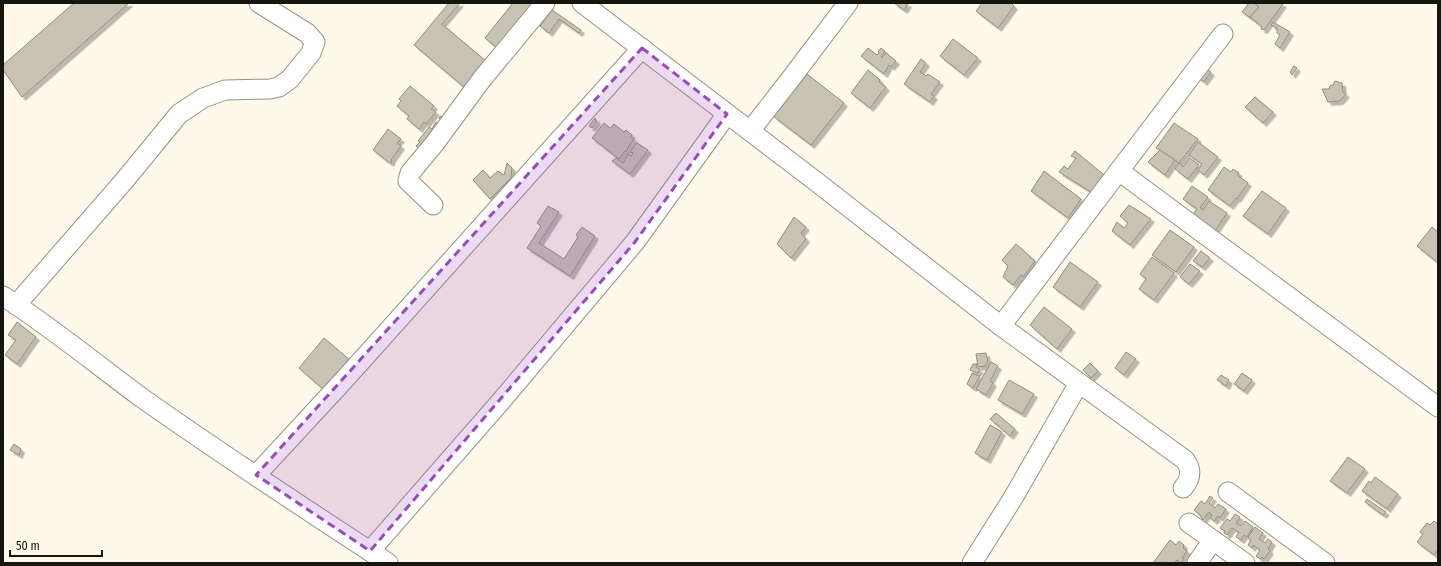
<svg xmlns="http://www.w3.org/2000/svg" width="1441" height="566" font-family="'Fira Sans Condensed',sans-serif">
<defs>
<filter id="shadow"><feDropShadow dx="3.5" dy="3.5" stdDeviation="0" flood-color="#0004"/></filter>
</defs>
<rect width="100%" height="100%" fill="#fef9ea"/>
<!-- building -->
<g fill="#c7c2b3" stroke="#928d7f" filter="url(#shadow)">
<polygon points="74,3 129,3 22,97 3,70 3,65"/>
<polygon points="449,3 460,3 442,24 487,62 465,88 414,45"/>
<polygon points="513,3 538,3 502,52 485,38"/>
<polygon points="894,3 906,3 908,4 904,10"/>
<polygon points="982,3 1011,3 1014,6 998,28 976,11"/>
<polygon points="1249,3 1276,3 1261,25 1242,12"/>
<polygon points="1254,3 1281,3 1283,4 1264,30 1261,29 1262,27 1250,17 1259,7"/>
<polygon points="552,10 581,30 579,33 559,19 549,33 540,26"/>
<polygon points="1273,22 1290,32 1280,48 1275,44 1280,35 1277,33 1277,28 1271,25"/>
<polygon points="953,39 978,58 964,75 940,56"/>
<polygon points="868,48 877,55 879,53 878,52 881,48 885,51 881,57 882,58 886,53 896,61 891,67 889,65 884,74 861,56"/>
<polygon points="921,59 926,63 920,72 926,76 928,74 940,82 931,94 934,96 930,102 904,84"/>
<polygon points="1294,66 1297,68 1292,75 1290,72"/>
<polygon points="1205,68 1211,72 1204,82 1198,77"/>
<polygon points="868,70 880,80 879,82 886,87 870,108 851,93"/>
<polygon points="807,74 844,103 811,145 773,116"/>
<polygon points="1335,81 1342,83 1343,92 1346,94 1340,101 1328,102 1322,89 1329,89 1330,86 1333,85"/>
<polygon points="410,86 434,106 431,109 436,112 426,124 424,122 419,129 407,119 409,116 397,106 401,101 399,99"/>
<polygon points="1255,97 1273,112 1263,123 1245,107"/>
<polygon points="441,116 446,120 419,148 416,146 420,142 418,141 429,127 432,129 436,122 439,124 442,120 439,118"/>
<polygon points="595,118 597,122 592,128 589,126"/>
<polygon points="604,123 610,128 614,124 624,132 626,130 632,135 631,137 634,139 628,147 627,151 625,151 619,159 592,138"/>
<polygon points="1174,123 1198,139 1179,163 1156,148"/>
<polygon points="388,129 401,139 397,143 401,146 391,160 392,161 390,163 373,150"/>
<polygon points="1198,142 1218,157 1204,175 1198,170 1202,164 1189,155"/>
<polygon points="637,143 648,150 630,174 612,161 616,158 623,163 628,154 631,156 633,153 630,152"/>
<polygon points="1160,150 1175,160 1165,175 1148,162"/>
<polygon points="1075,151 1104,175 1091,192 1059,172 1064,166 1068,169 1076,158 1071,156"/>
<polygon points="1190,158 1199,165 1188,179 1175,169 1179,163 1183,167"/>
<polygon points="507,163 512,168 511,178 490,199 473,180 483,170 490,178 498,171 504,175"/>
<polygon points="1224,167 1231,172 1233,169 1239,173 1237,175 1248,183 1237,199 1236,198 1230,206 1208,190"/>
<polygon points="1044,171 1081,199 1068,218 1031,191"/>
<polygon points="1192,186 1208,197 1200,208 1203,210 1209,201 1227,213 1214,232 1189,220 1197,209 1183,199"/>
<polygon points="1262,191 1286,208 1268,234 1243,216"/>
<polygon points="1129,205 1151,219 1130,245 1112,231 1117,222 1124,228 1128,223 1120,216"/>
<polygon points="548,206 559,212 539,243 564,259 578,237 576,235 582,227 595,236 570,276 527,248 541,226 537,223"/>
<polygon points="794,217 806,227 801,233 806,239 791,258 777,244"/>
<polygon points="1432,227 1438,232 1438,263 1417,246"/>
<polygon points="1170,230 1194,247 1176,272 1152,255"/>
<polygon points="1016,244 1035,261 1023,277 1021,275 1013,285 1003,277 1008,266 1002,260"/>
<polygon points="1201,251 1210,258 1202,267 1193,261"/>
<polygon points="1152,257 1174,273 1154,300 1139,289 1146,279 1140,274"/>
<polygon points="1070,262 1098,282 1080,307 1053,287"/>
<polygon points="1190,264 1200,271 1189,284 1180,277"/>
<polygon points="1044,307 1072,329 1057,349 1030,325"/>
<polygon points="17,322 36,337 17,364 5,355 16,340 8,335"/>
<polygon points="324,338 351,361 325,391 299,368"/>
<polygon points="1126,352 1136,359 1124,375 1115,368"/>
<polygon points="986,353 988,362 985,366 978,367 976,354"/>
<polygon points="991,362 998,366 990,381 993,383 986,395 976,389"/>
<polygon points="1090,363 1098,371 1091,378 1083,370"/>
<polygon points="973,364 977,364 976,367 980,370 977,373 970,370"/>
<polygon points="972,373 980,376 973,388 967,384"/>
<polygon points="1242,373 1252,380 1244,391 1234,384"/>
<polygon points="1221,375 1229,380 1226,386 1217,380"/>
<polygon points="1009,380 1034,394 1022,414 998,400"/>
<polygon points="996,413 1015,429 1010,436 990,419"/>
<polygon points="990,425 1002,432 987,460 975,453"/>
<polygon points="14,444 21,449 19,455 10,450"/>
<polygon points="1348,457 1365,469 1347,493 1330,481"/>
<polygon points="1375,477 1398,494 1387,509 1362,491 1369,481 1371,483"/>
<polygon points="1210,496 1213,498 1209,503 1215,508 1218,504 1226,509 1220,518 1218,516 1214,521 1210,518 1212,515 1209,512 1203,520 1200,515 1194,510 1201,501 1205,504"/>
<polygon points="1367,499 1386,512 1383,515 1365,502"/>
<polygon points="1235,514 1240,517 1236,523 1241,526 1245,521 1253,527 1247,537 1244,535 1241,540 1236,537 1239,532 1232,528 1227,535 1224,533 1225,531 1220,528 1227,519 1230,521"/>
<polygon points="1434,521 1438,524 1438,550 1434,555 1417,542 1423,534 1420,532 1427,523 1430,525"/>
<polygon points="1255,527 1263,533 1259,539 1265,543 1268,539 1272,542 1268,549 1270,551 1264,559 1262,557 1260,559 1256,556 1260,550 1253,545 1252,548 1248,545 1251,540 1248,537"/>
<polygon points="1170,540 1176,545 1179,541 1184,545 1183,548 1187,551 1182,558 1184,559 1181,563 1177,560 1174,563 1153,563"/>
</g>
<g fill="none" stroke-linecap="round" stroke-linejoin="round">
<defs>
<g id="minor">
<path d="M582,3L818,183L1001,326L1185,460C1192,470 1191,479 1183,488"/>
<polyline points="750,131 789,81 848,3"/>
<polyline points="1119,171 1438,407"/>
<polyline points="433,205 408,181 410,173 435,143 482,79 545,3"/>
<path d="M3,296C51,327 96,364 142,398C223,455 305,509 388,563"/>
<polyline points="16,305 124,181 179,114 203,98 225,90 270,89 279,87 290,79 311,53 315,42 307,33 259,3"/>
<polyline points="1001,326 1223,34"/>
<polyline points="256,475 344,380 642,48"/>
<polyline points="1228,492 1325,563"/>
<polyline points="1189,523 1245,563"/>
<polyline points="370,551 502,400 635,242 727,114"/>
<polyline points="972,563 1013,498 1079,383"/>
<polyline points="1197,563 1213,540"/>
</g>
</defs>
<!-- minor casing -->
<use href="#minor" stroke="#979284" stroke-width="21"/>
<!-- minor -->
<use href="#minor" stroke="#fff" stroke-width="19"/>
</g>
<!-- marked area -->
<path fill="#984bbc" fill-opacity="0.2" stroke="#984bbc" stroke-width="3" stroke-dasharray="8 5" stroke-linejoin="round" d="M642,48L727,114L635,242L370,551L256,475Z"/>
<!-- border -->
<rect width="1441" height="566" fill="none" stroke="#16150f" stroke-width="8"/>
<!-- scale -->
<path d="M10 550v6h92v-6" fill="none" stroke="#16150f" stroke-width="2"/>
<text x="16" y="550" font-size="12" fill="#16150f" stroke="#fef9ea" stroke-width="3" paint-order="stroke">50 m</text>
</svg>
